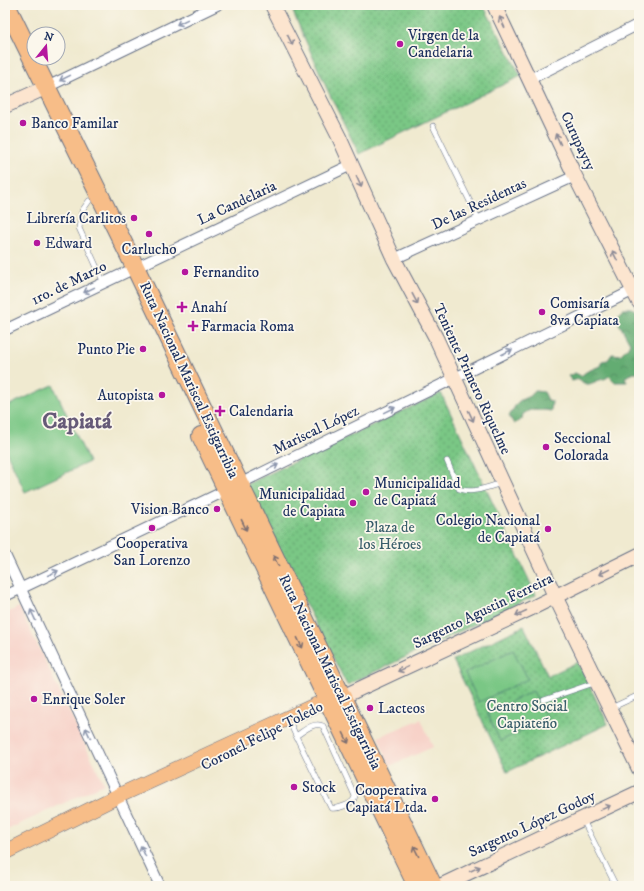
<svg xmlns="http://www.w3.org/2000/svg" width="644" height="891" font-family="'IM FELL DW Pica',serif">
<defs>
<pattern id="grass-dots" width="8" height="8" patternUnits="userSpaceOnUse"><rect width="8" height="8" fill="#7ac785"/><path d="M2 2h.1M6 6h.1" fill="none" stroke="#63a270" stroke-width="1.8" stroke-linecap="round"/></pattern>
<pattern id="forest-crowns" width="20" height="18" patternUnits="userSpaceOnUse"><rect width="20" height="18" fill="#63ac72"/><path d="M2 6a3 3 0 1 1 6 0M12 15a3 3 0 1 1 6 0" fill="none" stroke="#518c61"/></pattern>
</defs>
<rect width="100%" height="100%" fill="#fbf7ec"/>
<filter id="ink" filterUnits="userSpaceOnUse"><feTurbulence type="fractalNoise" baseFrequency=".025" numOctaves="2"/><feDisplacementMap in="SourceGraphic" scale="8" xChannelSelector="R" yChannelSelector="G"/><feConvolveMatrix kernelMatrix="1 2 1 2 8 2 1 2 1" color-interpolation-filters="sRGB"/></filter>
<filter id="wash" filterUnits="userSpaceOnUse"><feTurbulence type="fractalNoise" baseFrequency=".012" numOctaves="4" result="noise"/><feDisplacementMap in="SourceGraphic" scale="16" xChannelSelector="R" yChannelSelector="G"/><feGaussianBlur stdDeviation="0.9" result="paint"/><feColorMatrix in="noise" values="0 0 0 0 0 0 0 0 0 0 0 0 0 0 0 0 0 1.4 0 .05"/><feComposite in="paint" operator="in"/></filter>
<g filter="url(#wash)">
<rect width="100%" height="100%" fill="#f0ead0"/>
<!-- built -->
<g fill="#f7d1c8">
<polygon points="19,607 104,784 5,831 5,614"/>
<polygon points="421,719 433,747 390,766 378,737"/>
</g>
<!-- grass -->
<g fill="url(#grass-dots)" stroke="#4a7b72">
<polygon points="310,5 483,5 521,76 359,154 327,89 293,12"/>
<polygon points="441,393 536,595 347,685 245,485"/>
<polygon points="524,626 548,676 578,662 608,724 507,772 453,660"/>
</g>
<!-- forest -->
<g fill="url(#forest-crowns)" stroke="#3f6e68">
<path d="M622,308H632L639,313L636,331L639,334V371L625,377L627,382H615L609,376C605,380 601,379 597,381C588,385 586,386 579,379L572,381L568,376L575,373L581,376L586,372L600,366L602,361L608,360L612,354L620,355L628,347L630,343L616,318Z"/>
<path d="M535,391L544,392L548,400L552,401L551,411C543,409 538,411 530,410L523,414L522,419L514,424L509,416C512,412 515,405 518,402C524,397 530,398 535,391Z"/>
</g>
<!-- pitch -->
<g fill="#7ac785" stroke="#4a7b72">
<polygon points="53,385 89,462 25,492 5,449 5,407"/>
<polygon points="513,650 528,679 479,702 465,673"/>
<polygon points="533,691 547,719 500,741 487,713"/>
</g>
</g>
<g filter="url(#ink)">
<g fill="none" stroke-linecap="round" stroke-linejoin="round">
<defs>
<g id="lane">
<polyline points="433,126 479,220"/>
<polyline points="89,201 82,211 79,228 104,283"/>
<path d="M447,461L459,489C473,494 488,487 502,483"/>
<polyline points="544,700 597,682"/>
<polyline points="611,708 639,695"/>
<path d="M291,725L296,736L331,808C339,809 354,804 355,796L323,726C314,721 304,731 296,736"/>
<polyline points="583,820 616,886"/>
</g>
<g id="street">
<polyline points="530,79 639,24"/>
<polyline points="47,87 217,5"/>
<polyline points="394,259 575,176"/>
<polyline points="5,330 351,165"/>
<polyline points="5,555 160,886"/>
<polyline points="5,596 227,490 638,288"/>
</g>
<g id="secondary">
<polyline points="272,5 339,137 394,259 436,338 555,596 639,769"/>
<polyline points="494,5 575,176 639,302"/>
<polyline points="5,106 47,87"/>
<polyline points="342,697 534,607 639,555"/>
<polyline points="440,886 639,792"/>
</g>
<polyline id="primary" points="5,852 118,796 316,705 338,699"/>
<g id="highway">
<polyline points="6,5 135,267 433,886"/>
<polyline points="201,436 417,886"/>
</g>
</defs>
<!-- lane casing -->
<use href="#lane" stroke="#667086" stroke-width="6"/>
<!-- street casing -->
<use href="#street" stroke="#667086" stroke-width="12"/>
<!-- secondary casing -->
<use href="#secondary" stroke="#667086" stroke-width="16"/>
<!-- primary casing -->
<use href="#primary" stroke="#667086" stroke-width="16"/>
<!-- highway casing -->
<use href="#highway" stroke="#667086" stroke-width="20"/>
<!-- lane -->
<use href="#lane" stroke="#fff" stroke-width="5"/>
<!-- street -->
<use href="#street" stroke="#fff" stroke-width="10"/>
<!-- secondary -->
<use href="#secondary" stroke="#fce5cf" stroke-width="14"/>
<!-- primary -->
<use href="#primary" stroke="#f7bd88" stroke-width="15"/>
<!-- highway -->
<use href="#highway" stroke="#f7bd88" stroke-width="18"/>
</g>
<!-- one-way arrows -->
<defs><path id="oneway-shaft" d="M-6 0H5M1.5-3L5.5 0L1.5 3" fill="none" stroke-width="1.6" stroke-linecap="round" stroke-linejoin="round"/></defs>
<g stroke="#8d97ae">
<use href="#oneway-shaft" transform="translate(182 22) rotate(154)"/>
<use href="#oneway-shaft" transform="translate(65 78) rotate(154)"/>
<use href="#oneway-shaft" transform="translate(89 290) rotate(154)"/>
<use href="#oneway-shaft" transform="translate(507 352) rotate(-26)"/>
<use href="#oneway-shaft" transform="translate(390 410) rotate(-26)"/>
<use href="#oneway-shaft" transform="translate(273 467) rotate(-26)"/>
<use href="#oneway-shaft" transform="translate(53 573) rotate(-25)"/>
<use href="#oneway-shaft" transform="translate(33 615) rotate(-115)"/>
<use href="#oneway-shaft" transform="translate(88 733) rotate(-115)"/>
<use href="#oneway-shaft" transform="translate(143 851) rotate(-115)"/>
</g>
<g stroke="#8c8a96">
<use href="#oneway-shaft" transform="translate(502 22) rotate(-116)"/>
<use href="#oneway-shaft" transform="translate(290 40) rotate(63)"/>
<use href="#oneway-shaft" transform="translate(558 139) rotate(-115)"/>
<use href="#oneway-shaft" transform="translate(359 182) rotate(65)"/>
<use href="#oneway-shaft" transform="translate(615 256) rotate(-117)"/>
<use href="#oneway-shaft" transform="translate(415 299) rotate(62)"/>
<use href="#oneway-shaft" transform="translate(471 416) rotate(65)"/>
<use href="#oneway-shaft" transform="translate(604 572) rotate(154)"/>
<use href="#oneway-shaft" transform="translate(521 613) rotate(155)"/>
<use href="#oneway-shaft" transform="translate(403 669) rotate(155)"/>
<use href="#oneway-shaft" transform="translate(605 808) rotate(-25)"/>
<use href="#oneway-shaft" transform="translate(475 869) rotate(-25)"/>
</g>
<g stroke="#7e6f71">
<use href="#oneway-shaft" transform="translate(244 525) rotate(64)"/>
<use href="#oneway-shaft" transform="translate(276 561) rotate(-116)"/>
<use href="#oneway-shaft" transform="translate(300 643) rotate(64)"/>
<use href="#oneway-shaft" transform="translate(346 738) rotate(64)"/>
<use href="#oneway-shaft" transform="translate(416 851) rotate(-116)"/>
</g>
</g>
<!-- markers -->
<g fill="#b5179e" stroke="#fbf7ec" stroke-width="1.5">
<circle cx="400" cy="44" r="4"/>
<circle cx="23" cy="123" r="4"/>
<circle cx="134" cy="218" r="4"/>
<circle cx="149" cy="234" r="4"/>
<circle cx="37" cy="243" r="4"/>
<circle cx="185" cy="272" r="4"/>
<path d="M180 301h4v4h4v4h-4v4h-4v-4h-4v-4h4z"/>
<circle cx="542" cy="312" r="4"/>
<path d="M191 320h4v4h4v4h-4v4h-4v-4h-4v-4h4z"/>
<circle cx="143" cy="349" r="4"/>
<circle cx="162" cy="395" r="4"/>
<path d="M218 405h4v4h4v4h-4v4h-4v-4h-4v-4h4z"/>
<circle cx="546" cy="447" r="4"/>
<circle cx="366" cy="492" r="4"/>
<circle cx="353" cy="503" r="4"/>
<circle cx="217" cy="509" r="4"/>
<circle cx="152" cy="528" r="4"/>
<circle cx="548" cy="529" r="4"/>
<circle cx="34" cy="699" r="4"/>
<circle cx="370" cy="708" r="4"/>
<circle cx="294" cy="787" r="4"/>
<circle cx="435" cy="799" r="4"/>
</g>
<g text-anchor="middle" dominant-baseline="central" stroke-width="3.5" stroke-linejoin="round" paint-order="stroke">
<!-- poi labels -->
<g font-size="15" fill="#1b2f5e" stroke="#fbf7ec" text-anchor="start">
<text x="408" y="35">Virgen de la<tspan x="408" dy="17">Candelaria</tspan></text>
<text x="31" y="123">Banco Familar</text>
<text x="126" y="218" text-anchor="end">Librería Carlitos</text>
<text x="45" y="243">Edward</text>
<text x="149" y="249" text-anchor="middle">Carlucho</text>
<text x="193" y="272">Fernandito</text>
<text x="550" y="303">Comisaría<tspan x="550" dy="17">8va Capiata</tspan></text>
<text x="191" y="307">Anahí</text>
<text x="201" y="326">Farmacia Roma</text>
<text x="135" y="349" text-anchor="end">Punto Pie</text>
<text x="154" y="395" text-anchor="end">Autopista</text>
<text x="229" y="411">Calendaria</text>
<text x="554" y="438">Seccional<tspan x="554" dy="17">Colorada</tspan></text>
<text x="374" y="483">Municipalidad<tspan x="374" dy="17">de Capiatá</tspan></text>
<text x="345" y="494" text-anchor="end">Municipalidad<tspan x="345" dy="17">de Capiata</tspan></text>
<text x="209" y="509" text-anchor="end">Vision Banco</text>
<text x="540" y="520" text-anchor="end">Colegio Nacional<tspan x="540" dy="17">de Capiatá</tspan></text>
<text x="152" y="543" text-anchor="middle">Cooperativa<tspan x="152" dy="17">San Lorenzo</tspan></text>
<text x="42" y="699">Enrique Soler</text>
<text x="378" y="708">Lacteos</text>
<text x="302" y="787">Stock</text>
<text x="427" y="790" text-anchor="end">Cooperativa<tspan x="427" dy="17">Capiatá Ltda.</tspan></text>
</g>
<!-- street labels -->
<g font-size="15" fill="#1b2f5e" stroke="#fbf7ec">
<text transform="translate(578 141) rotate(65)">Curupayty</text>
<text transform="translate(237 203) rotate(-25)">La Candelaria</text>
<text transform="translate(479 204) rotate(-25)">De las Residentas</text>
<text transform="translate(69 283) rotate(-26)">1ro. de Marzo</text>
<text transform="translate(472 379) rotate(65)">Teniente Primero Riquelme</text>
<text transform="translate(189 380) rotate(65)">Ruta Nacional Mariscal Estigarribia</text>
<text transform="translate(316 430) rotate(-26)">Mariscal López</text>
<text transform="translate(483 611) rotate(-26)">Sargento Agustin Ferreira</text>
<text transform="translate(330 672) rotate(64)">Ruta Nacional Mariscal Estigarribia</text>
<text transform="translate(262 736) rotate(-27)">Coronel Felipe Toledo</text>
<text transform="translate(532 824) rotate(-25)">Sargento López Godoy</text>
</g>
<!-- park labels -->
<g font-size="15" fill="#385d6a" stroke="#fbf7ec">
<text x="390" y="527">Plaza de<tspan x="390" dy="17">los Héroes</tspan></text>
<text x="527" y="706">Centro Social<tspan x="527" dy="17">Capiateño</tspan></text>
</g>
<!-- town labels -->
<g font-size="23" font-weight="bold" fill="#665a78" stroke="#fbf7ec">
<text x="77" y="421">Capiatá</text>
</g>
</g>
<!-- margin -->
<rect width="644" height="891" fill="none" stroke="#fbf7ec" stroke-width="20"/>
<!-- north arrow -->
<g transform="translate(46 46) rotate(17)"><circle r="19" fill="#fbf7ec" stroke="#a1a7b3"/>
<path d="M0-3L7 15L0 10L-7 15Z" fill="#b5179e"/>
<text y="-6" font-size="11" font-weight="bold" text-anchor="middle" fill="#1b2f5e">N</text>
</g>
</svg>
